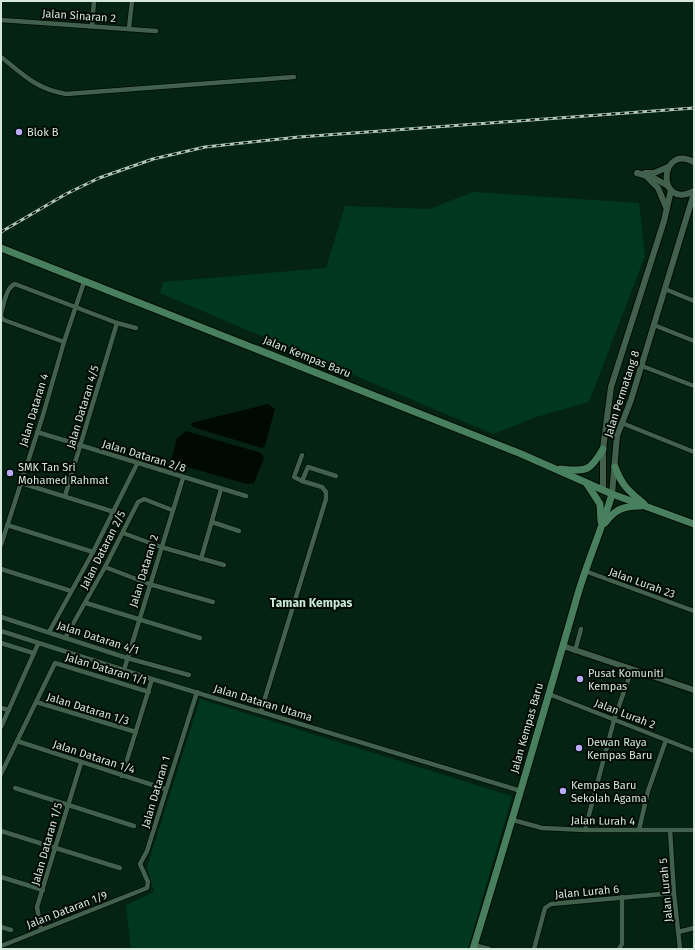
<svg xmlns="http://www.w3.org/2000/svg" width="695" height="950" font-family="'Fira Sans',sans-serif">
<rect width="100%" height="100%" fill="#042313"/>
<!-- green -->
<g fill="#00381e">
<polygon points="473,192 639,203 645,256 589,402 539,416 493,434 160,293 163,282 326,268 345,206 429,209"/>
<polygon points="200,699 512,796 468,949 131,949 126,905 154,892 147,867"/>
</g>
<!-- water -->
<g fill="#000902">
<polygon points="268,404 275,409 265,446 262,448 193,427 191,424 195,422"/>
<polygon points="186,431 261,453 264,458 254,483 247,484 173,463 171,460 177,438"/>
</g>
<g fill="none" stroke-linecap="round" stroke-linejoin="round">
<defs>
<g id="minor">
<polyline points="1,20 156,31"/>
<polyline points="92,26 94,1"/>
<polyline points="129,28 132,1"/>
<path d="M1,57C24,75 36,89 66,94L294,77"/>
<polyline points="665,289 694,301"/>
<polyline points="654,325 694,341"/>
<path d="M64,342L4,320L1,317V313C4,305 6,287 15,284L117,323L136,328"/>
<polyline points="642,366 694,386"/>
<polyline points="622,423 694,452"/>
<polyline points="37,432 246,496"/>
<polyline points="302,481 294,477 302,455"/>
<polyline points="21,483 114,512"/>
<polyline points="65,496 117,323"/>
<polyline points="212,522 239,531"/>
<polyline points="7,525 93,552"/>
<polyline points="123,533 161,547 224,565"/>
<polyline points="1,545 43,415 64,342 84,282"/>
<polyline points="201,559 221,489"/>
<polyline points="105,567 149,584 213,602"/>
<polyline points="1,569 71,591"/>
<polyline points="585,571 694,611"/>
<polyline points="86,603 200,638"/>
<polyline points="1,617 127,658 189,675"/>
<polyline points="1,631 152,679 521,791"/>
<polyline points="49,632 93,552 137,464"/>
<polyline points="65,638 105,567 138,502 144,499 172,510"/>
<polyline points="1,643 33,653"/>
<polyline points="575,651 581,629"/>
<polyline points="124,670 183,478"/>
<polyline points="549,694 694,751"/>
<polyline points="36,702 136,732"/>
<polyline points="1,708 9,710"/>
<polyline points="261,711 326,499 326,492 322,487 302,481 308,467 336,476"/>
<polyline points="1,727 38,644"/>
<polyline points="17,741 165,789"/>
<polyline points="1,774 55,663 149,692"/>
<polyline points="122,776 152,679"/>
<polyline points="15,788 134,826"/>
<polyline points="513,820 542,828 585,830 694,830"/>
<polyline points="585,830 614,720 632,669"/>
<polyline points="639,830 648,791 666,740"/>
<polyline points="670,830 674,893 680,949"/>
<polyline points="1,831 120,868"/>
<polyline points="1,877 43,890"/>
<polyline points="1,927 11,930"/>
<polyline points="41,930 37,907 81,763"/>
<polyline points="678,932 694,928"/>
<polyline points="474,945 489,949"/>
<polyline points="1,946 147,888 148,882 140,864 147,851 197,692"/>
<polyline points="534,949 545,908 551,904 674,893"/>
<polyline points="619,949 622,944 622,897"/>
</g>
<g id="tertiary">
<path d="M694,162C658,143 657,211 694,191"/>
<polyline points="637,173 654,178 668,186"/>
<polyline points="645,173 654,173 668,167"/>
<polyline points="646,176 658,188 666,207"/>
<polyline points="603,490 603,449 611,387 664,221 671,190"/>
<polyline points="612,494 617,436 631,400 694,193"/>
<polyline points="563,646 694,690"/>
</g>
<g id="primary">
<polyline points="1,248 519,453 612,494 694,524"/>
<path d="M615,467C622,486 629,491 644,504"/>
<path d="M560,469C586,471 589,473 603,449"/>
<polyline points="587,484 600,504 601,521"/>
<path d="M605,523C615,509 624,506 640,506"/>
<path d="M473,949C509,832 543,715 577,597C587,562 602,529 612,494"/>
</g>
</defs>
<!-- minor casing -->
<use href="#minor" stroke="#000b02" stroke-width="6"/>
<!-- tertiary casing -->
<use href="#tertiary" stroke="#000b02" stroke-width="8"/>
<!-- primary casing -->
<use href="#primary" stroke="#000b02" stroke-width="9"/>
<!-- minor -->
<use href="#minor" stroke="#41614d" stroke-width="4.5"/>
<!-- tertiary -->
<use href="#tertiary" stroke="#41614d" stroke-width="6"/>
<!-- primary -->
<use href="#primary" stroke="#48805f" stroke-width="7"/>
<defs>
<polyline id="rail" points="1,232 66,194 99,178 153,159 205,147 299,137 694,108"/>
</defs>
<!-- rail casing -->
<use href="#rail" stroke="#b1c5b9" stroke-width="3"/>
<!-- rail -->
<use href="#rail" stroke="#010904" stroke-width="1.5" stroke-dasharray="4.5" stroke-linecap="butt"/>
</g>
<!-- markers -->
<g fill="#b8abf7" stroke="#010904" stroke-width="1.5">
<circle cx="19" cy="132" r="4"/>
<circle cx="10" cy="473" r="4"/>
<circle cx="580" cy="679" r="4"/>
<circle cx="579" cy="748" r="4"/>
<circle cx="563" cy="791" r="4"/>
</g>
<g text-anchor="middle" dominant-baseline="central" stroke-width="4" stroke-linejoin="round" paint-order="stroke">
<!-- street labels -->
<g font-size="11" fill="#d6e8dc" stroke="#010904">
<text transform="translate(79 16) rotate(4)">Jalan Sinaran 2</text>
<text transform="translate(307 357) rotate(22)">Jalan Kempas Baru</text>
<text transform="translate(622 394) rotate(-72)">Jalan Permatang 8</text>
<text transform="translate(83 407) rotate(-73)">Jalan Dataran 4/5</text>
<text transform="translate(34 410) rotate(-73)">Jalan Dataran 4</text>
<text transform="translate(144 456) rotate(17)">Jalan Dataran 2/8</text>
<text transform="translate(103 550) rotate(-63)">Jalan Dataran 2/5</text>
<text transform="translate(144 571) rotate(-73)">Jalan Dataran 2</text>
<text transform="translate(642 583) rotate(20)">Jalan Lurah 23</text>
<text transform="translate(98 638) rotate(18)">Jalan Dataran 4/1</text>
<text transform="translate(106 669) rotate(17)">Jalan Dataran 1/1</text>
<text transform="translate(263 703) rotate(17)">Jalan Dataran Utama</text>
<text transform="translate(88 709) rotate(17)">Jalan Dataran 1/3</text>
<text transform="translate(625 714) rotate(21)">Jalan Lurah 2</text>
<text transform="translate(527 728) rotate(-74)">Jalan Kempas Baru</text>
<text transform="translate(94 757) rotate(18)">Jalan Dataran 1/4</text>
<text transform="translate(156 792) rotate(-73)">Jalan Dataran 1</text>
<text transform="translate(603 821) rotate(1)">Jalan Lurah 4</text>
<text transform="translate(47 844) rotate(-74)">Jalan Dataran 1/5</text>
<text transform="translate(666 890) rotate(-95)">Jalan Lurah 5</text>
<text transform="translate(587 892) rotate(-5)">Jalan Lurah 6</text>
<text transform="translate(67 910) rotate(-21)">Jalan Dataran 1/9</text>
</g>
<!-- poi labels -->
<g font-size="11" fill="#d6e8dc" stroke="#010904" text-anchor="start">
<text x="27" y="132">Blok B</text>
<text x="18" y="467">SMK Tan Sri<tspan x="18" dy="13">Mohamed Rahmat</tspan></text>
<text x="588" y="673">Pusat Komuniti<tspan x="588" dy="13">Kempas</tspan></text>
<text x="587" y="742">Dewan Raya<tspan x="587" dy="13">Kempas Baru</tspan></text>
<text x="571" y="785">Kempas Baru<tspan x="571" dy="13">Sekolah Agama</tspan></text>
</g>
<!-- neighbourhood labels -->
<g font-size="12" font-weight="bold" fill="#c7ebd4" stroke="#010904">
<text x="311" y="603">Taman Kempas</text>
</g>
</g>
<!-- border -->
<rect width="695" height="950" fill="none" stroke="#d6e8dc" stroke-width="4"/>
</svg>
